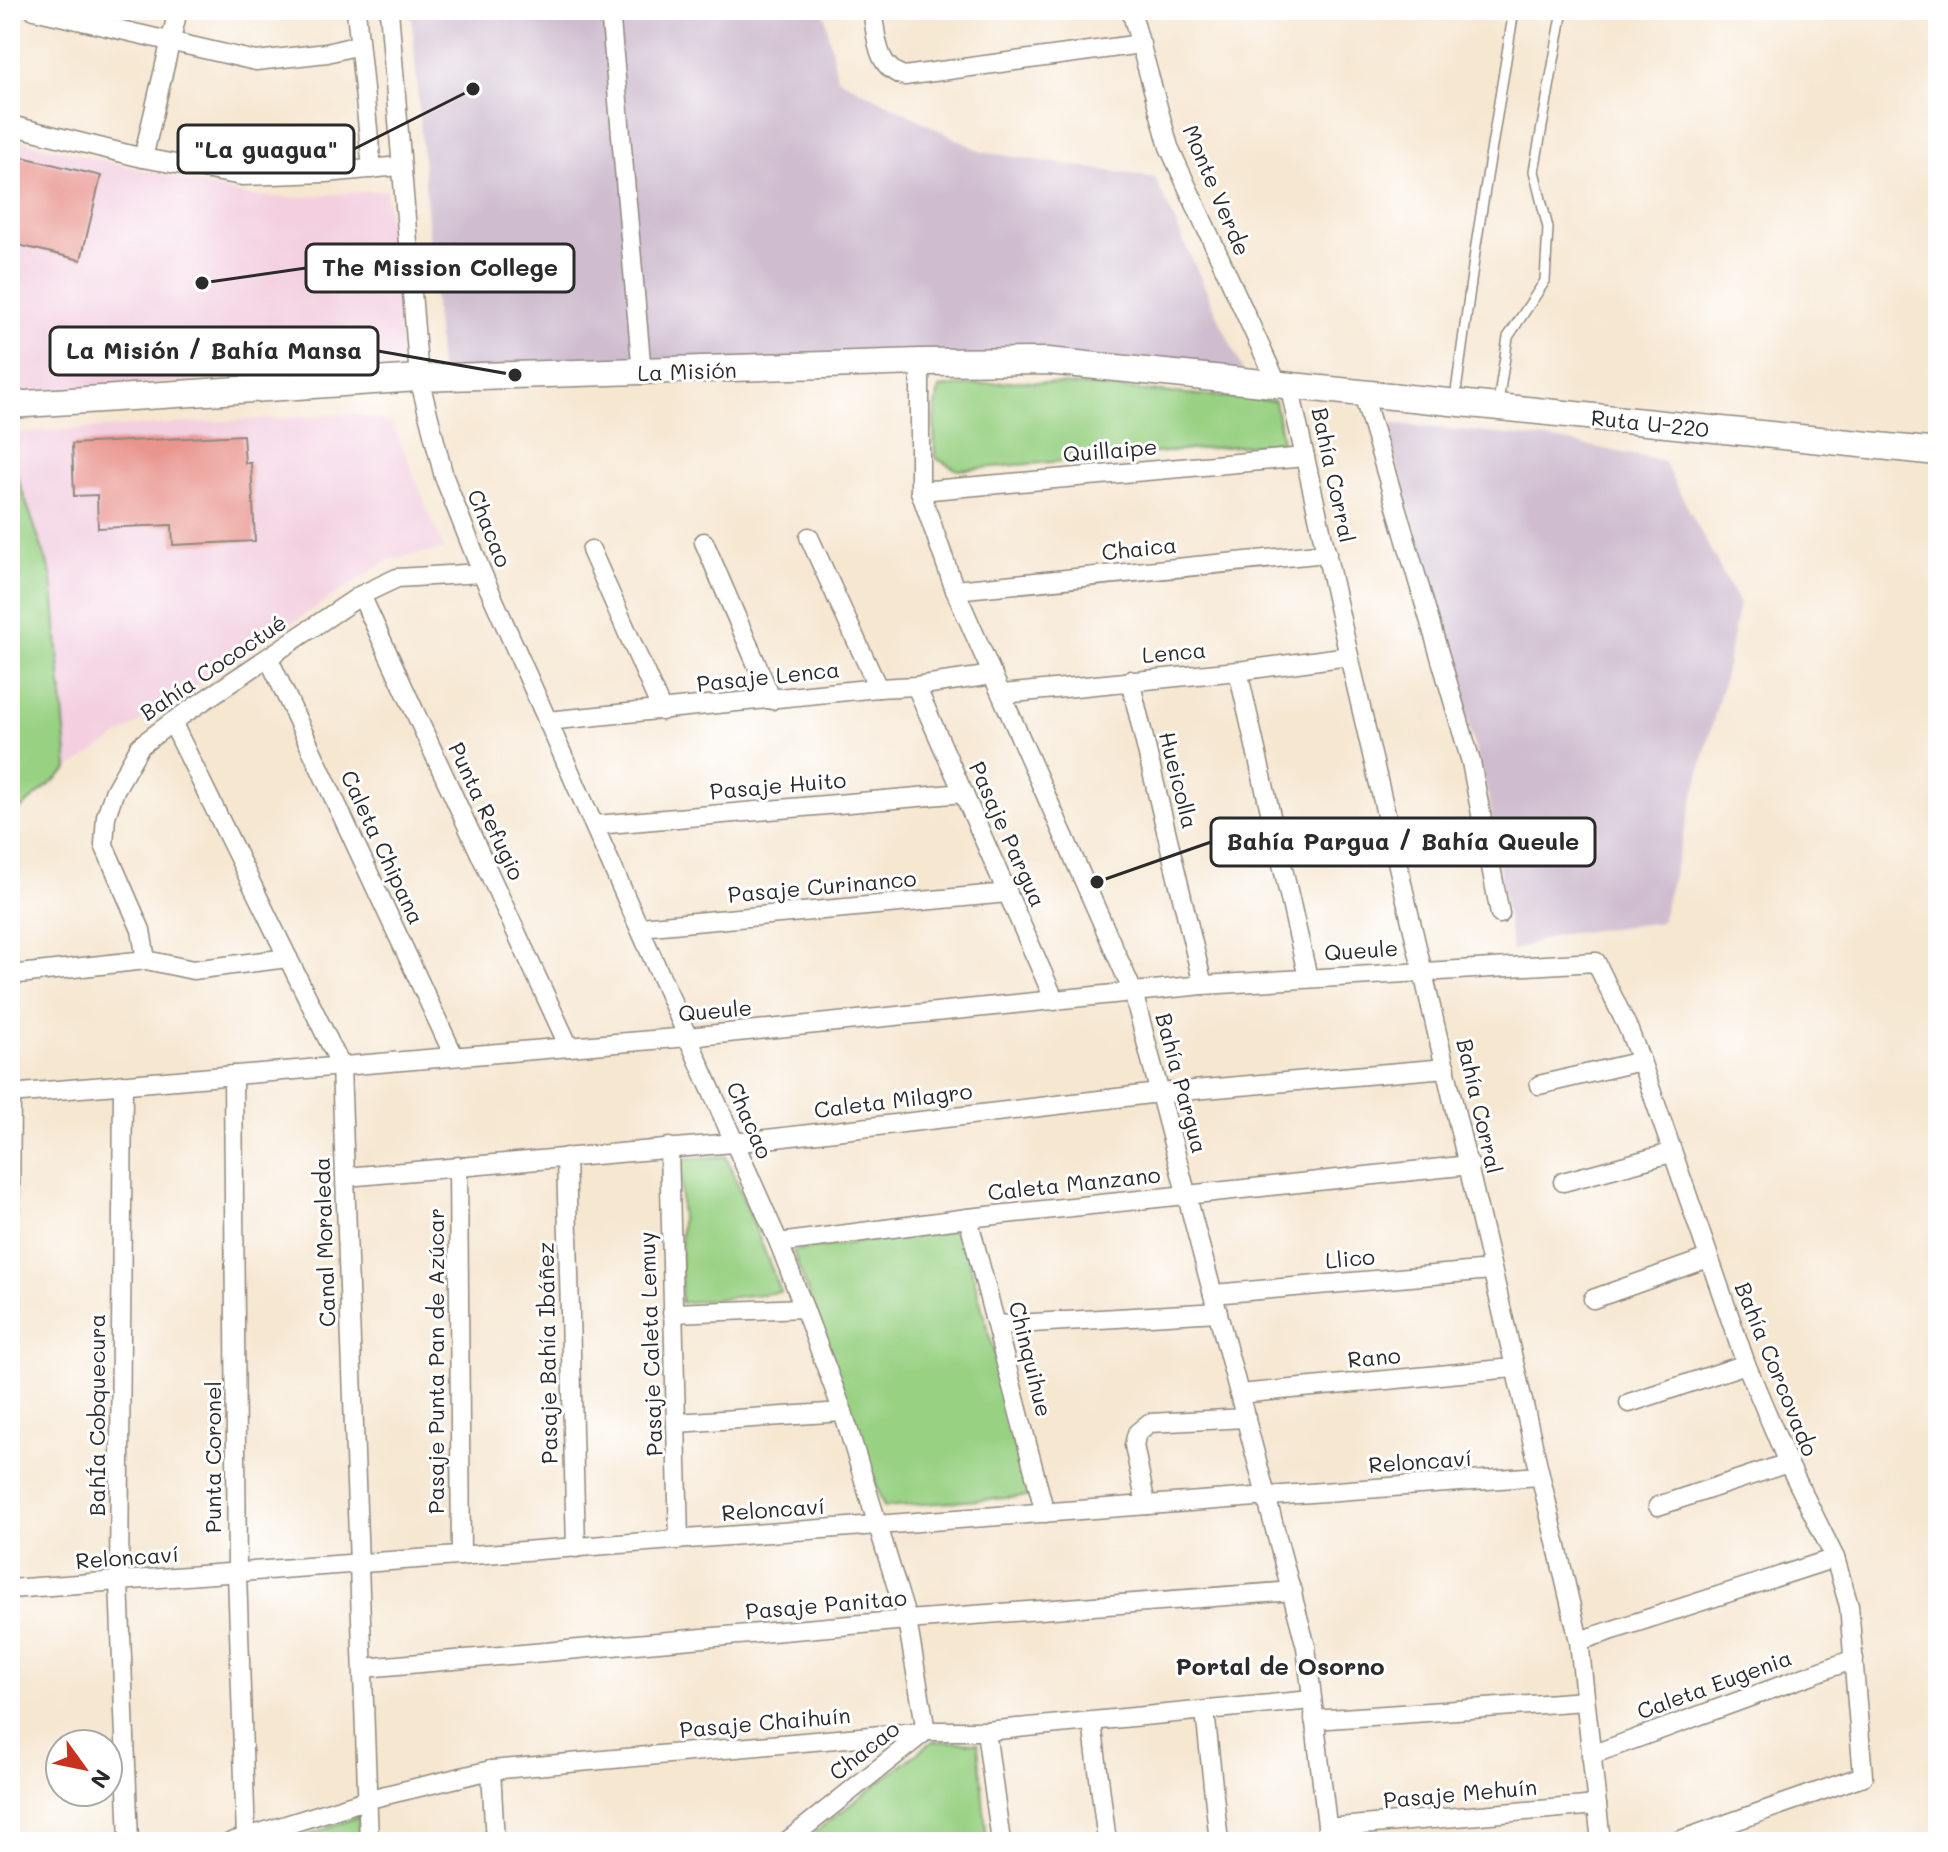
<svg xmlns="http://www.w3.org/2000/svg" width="1948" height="1852" font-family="Mali,sans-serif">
<rect width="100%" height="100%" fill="#fff"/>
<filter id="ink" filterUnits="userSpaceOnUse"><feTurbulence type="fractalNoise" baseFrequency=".0125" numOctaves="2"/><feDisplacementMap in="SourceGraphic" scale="16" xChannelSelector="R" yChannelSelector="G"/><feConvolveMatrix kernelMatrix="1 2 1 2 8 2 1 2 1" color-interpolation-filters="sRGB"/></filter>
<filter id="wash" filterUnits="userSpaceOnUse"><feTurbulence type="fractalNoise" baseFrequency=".006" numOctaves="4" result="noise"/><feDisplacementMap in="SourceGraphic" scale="32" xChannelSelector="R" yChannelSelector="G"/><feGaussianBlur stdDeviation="1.8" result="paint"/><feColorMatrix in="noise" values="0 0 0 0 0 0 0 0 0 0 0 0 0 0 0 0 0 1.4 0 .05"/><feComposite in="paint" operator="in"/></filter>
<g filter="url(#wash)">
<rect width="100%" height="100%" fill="#f6e7d1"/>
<!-- built -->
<g fill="#f3cfe0">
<polygon points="10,138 249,196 290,198 386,190 403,368 10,392"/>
<polygon points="355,414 393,424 444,549 388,560 68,769 52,577 10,455 10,433"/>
</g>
<!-- industrial -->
<g fill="#cfbdcf">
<polygon points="411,10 824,10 837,78 982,152 1155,178 1243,371 440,370"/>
<polygon points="1385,423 1560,440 1663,461 1739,604 1724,679 1661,922 1555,935 1512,951 1488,795"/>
</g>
<!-- green -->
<g fill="#99d183" stroke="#627e57" stroke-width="2">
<polygon points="1019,381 1275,401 1282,442 958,470 935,458 934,417 939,388"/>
<polygon points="10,455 52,577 68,769 10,818"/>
<polygon points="726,1156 781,1292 681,1303 681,1159"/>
<polygon points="961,1229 1032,1496 884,1507 793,1251"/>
<polygon points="933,1741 978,1743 987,1842 802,1842"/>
<polygon points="359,1816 358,1842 292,1842"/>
</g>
<g id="blocks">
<!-- building -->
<g fill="#e9958e">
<polygon points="10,154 101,176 81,260 10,243"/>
<polygon points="243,435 245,463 251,463 255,541 173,545 172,525 98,528 97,495 74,496 72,444"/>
</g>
</g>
</g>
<g filter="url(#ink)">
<use href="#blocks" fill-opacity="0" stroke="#90897e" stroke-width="2"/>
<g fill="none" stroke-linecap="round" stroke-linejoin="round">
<defs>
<g id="lane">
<polyline points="1455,399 1476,245 1514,10"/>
<polyline points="1498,403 1508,337 1545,281 1548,228 1534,171 1563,10"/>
</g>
<g id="street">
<polyline points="34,10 256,61 327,53 359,45"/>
<polyline points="356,10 372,169"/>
<polyline points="389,10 419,378 444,477 482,573 779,1243 804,1308 843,1412 907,1620 926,1731 786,1842"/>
<polyline points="610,10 642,373"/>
<path d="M872,10C877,36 875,67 904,76L1141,44"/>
<polyline points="1131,10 1169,147 1277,383"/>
<polyline points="10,125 143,158 242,176 326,173 400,166"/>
<polyline points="143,158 178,10"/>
<polyline points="920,362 920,491 955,590 1133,992 1306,1647 1329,1842"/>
<polyline points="1289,385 1349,656 1579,1641 1601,1842"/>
<polyline points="1363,394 1471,762 1500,914"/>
<polyline points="920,491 1305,457"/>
<polyline points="809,537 878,688"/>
<polyline points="704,542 772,700"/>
<polyline points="591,550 662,711"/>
<polyline points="955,590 1327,553"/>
<polyline points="361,595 569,1047"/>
<polyline points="269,659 454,1056"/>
<polyline points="1238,671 1308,978"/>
<polyline points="1130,680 1203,985"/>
<polyline points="916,686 1055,1001"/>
<polyline points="1003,694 1238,671 1349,656"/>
<polyline points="547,721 878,688 916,686 993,675"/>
<polyline points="172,722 341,1066 369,1842"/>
<polyline points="596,825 964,793"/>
<polyline points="640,927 1008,893"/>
<polyline points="146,960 141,930 104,845 106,816 115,790 140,746 172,722 361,595 397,578 482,573"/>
<polyline points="10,975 146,960 193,970 288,958"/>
<polyline points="233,1075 237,1573 246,1839"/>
<polyline points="123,1084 119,1581 129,1842"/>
<polyline points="1539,1085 1641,1061"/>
<polyline points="10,1094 688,1037 1203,985 1596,962 1628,1028 1641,1061 1746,1364 1788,1463 1835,1558 1849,1606 1863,1776 1675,1842"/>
<polyline points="669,1147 679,1540"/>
<polyline points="566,1157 576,1548"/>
<polyline points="458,1166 461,1556"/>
<polyline points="346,1177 733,1143 1159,1093 1446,1068"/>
<polyline points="1563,1182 1671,1153"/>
<polyline points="10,1210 11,1094"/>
<polyline points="968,1218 1045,1513"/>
<polyline points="779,1243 968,1218 1470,1165"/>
<polyline points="1213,1294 1491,1270"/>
<polyline points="1593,1299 1708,1258"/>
<polyline points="672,1313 804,1308"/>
<polyline points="998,1325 1218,1312"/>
<polyline points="1239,1394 1513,1368"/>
<polyline points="1629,1403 1746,1364"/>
<polyline points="677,1423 843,1412"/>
<polyline points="1146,1505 1134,1445 1137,1433 1149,1423 1246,1418"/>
<polyline points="1658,1506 1788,1463"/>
<polyline points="10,1589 1540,1476"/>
<polyline points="1579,1641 1835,1558"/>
<polyline points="364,1668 907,1620 1293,1591"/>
<polyline points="1205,1711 1219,1842"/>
<polyline points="1314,1720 1585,1701"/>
<polyline points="1092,1722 1107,1842"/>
<polyline points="986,1731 1001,1842"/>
<polyline points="1591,1755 1854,1659"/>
<polyline points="491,1770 495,1842"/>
<polyline points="1327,1828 1597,1805"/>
<polyline points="231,1842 369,1799 491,1770 926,1731 986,1731 1312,1700"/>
</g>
<polyline id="secondary" points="10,405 419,378 920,362 1048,361 1938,452"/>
</defs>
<!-- lane casing -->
<use href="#lane" stroke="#90897e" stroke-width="12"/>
<!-- street casing -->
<use href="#street" stroke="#90897e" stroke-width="21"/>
<!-- secondary casing -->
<use href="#secondary" stroke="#90897e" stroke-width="29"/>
<!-- lane -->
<use href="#lane" stroke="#fff" stroke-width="9"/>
<!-- street -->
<use href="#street" stroke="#fff" stroke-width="18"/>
<!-- secondary -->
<use href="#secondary" stroke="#fff" stroke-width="26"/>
</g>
</g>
<g text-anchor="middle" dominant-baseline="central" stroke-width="6" stroke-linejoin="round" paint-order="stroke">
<!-- street labels -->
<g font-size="22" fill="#2b2b2b" stroke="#fff">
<text transform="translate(1217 190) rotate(67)">Monte Verde</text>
<text transform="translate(687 371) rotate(-2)">La Misión</text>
<text transform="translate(1650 423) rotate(6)">Ruta U-220</text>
<text transform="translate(1110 450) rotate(-5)">Quillaipe</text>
<text transform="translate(1334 475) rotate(78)">Bahía Corral</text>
<text transform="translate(490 528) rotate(68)">Chacao</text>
<text transform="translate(1139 548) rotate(-6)">Chaica</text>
<text transform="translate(1174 652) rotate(-5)">Lenca</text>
<text transform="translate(213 667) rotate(-34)">Bahía Cococtué</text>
<text transform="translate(768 676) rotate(-6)">Pasaje Lenca</text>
<text transform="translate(1179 780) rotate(76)">Hueicolla</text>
<text transform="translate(778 785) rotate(-5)">Pasaje Huito</text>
<text transform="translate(487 811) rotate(65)">Punta Refugio</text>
<text transform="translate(1008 834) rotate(66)">Pasaje Pargua</text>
<text transform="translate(383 847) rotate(65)">Caleta Chipana</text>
<text transform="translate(822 886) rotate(-5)">Pasaje Curinanco</text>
<text transform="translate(1361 950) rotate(-4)">Queule</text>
<text transform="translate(715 1010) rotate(-5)">Queule</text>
<text transform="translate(1182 1083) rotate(75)">Bahía Pargua</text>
<text transform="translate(893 1100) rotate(-7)">Caleta Milagro</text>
<text transform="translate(1480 1106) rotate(77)">Bahía Corral</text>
<text transform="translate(750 1120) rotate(66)">Chacao</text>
<text transform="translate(1074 1183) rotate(-6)">Caleta Manzano</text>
<text transform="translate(324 1242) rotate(-92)">Canal Moraleda</text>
<text transform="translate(1350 1258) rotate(-5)">Llico</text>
<text transform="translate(650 1344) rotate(-92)">Pasaje Caleta Lemuy</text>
<text transform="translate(547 1353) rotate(-91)">Pasaje Bahía Ibáñez</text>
<text transform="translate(1374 1357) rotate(-5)">Rano</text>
<text transform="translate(1031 1359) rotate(76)">Chinquihue</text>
<text transform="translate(435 1361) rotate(-90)">Pasaje Punta Pan de Azúcar</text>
<text transform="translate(1777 1369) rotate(68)">Bahía Corcovado</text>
<text transform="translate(96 1415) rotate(-90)">BahÍa Cobquecura</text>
<text transform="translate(212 1457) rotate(-90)">Punta Coronel</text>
<text transform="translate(1420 1461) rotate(-4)">Reloncaví</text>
<text transform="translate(773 1509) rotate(-4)">Reloncaví</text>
<text transform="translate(127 1557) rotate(-4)">Reloncaví</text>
<text transform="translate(826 1604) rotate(-5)">Pasaje Panitao</text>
<text transform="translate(1714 1684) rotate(-20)">Caleta Eugenia</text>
<text transform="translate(765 1722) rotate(-5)">Pasaje Chaihuín</text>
<text transform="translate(864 1750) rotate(-38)">Chacao</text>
<text transform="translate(1460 1793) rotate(-5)">Pasaje Mehuín</text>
</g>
<!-- neighbourhood labels -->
<g font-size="24" font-weight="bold" fill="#2b2b2b" stroke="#fff">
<text x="1280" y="1665">Portal de Osorno</text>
</g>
</g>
<!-- callouts -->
<path fill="none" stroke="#2b2b2b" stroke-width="3" d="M473 89L354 149M202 283L306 268M515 375L378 351M1097 882L1211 842"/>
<g fill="#2b2b2b" stroke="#fff" stroke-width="3">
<circle cx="473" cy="89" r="8"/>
<circle cx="202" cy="283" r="8"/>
<circle cx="515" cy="375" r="8"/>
<circle cx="1097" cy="882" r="8"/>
</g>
<g fill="#fff" stroke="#2b2b2b" stroke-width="3">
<rect x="178" y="125" width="176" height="48" rx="8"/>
<rect x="306" y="244" width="268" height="48" rx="8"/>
<rect x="50" y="327" width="328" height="48" rx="8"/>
<rect x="1211" y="818" width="384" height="48" rx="8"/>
</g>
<g font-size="24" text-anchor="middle" font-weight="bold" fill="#2b2b2b">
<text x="266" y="158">"La guagua"</text>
<text x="440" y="276">The Mission College</text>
<text x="214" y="359">La Misión / Bahía Mansa</text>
<text x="1403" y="850">Bahía Pargua / Bahía Queule</text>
</g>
<!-- margin -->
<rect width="1948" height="1852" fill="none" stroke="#fff" stroke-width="40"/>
<!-- north arrow -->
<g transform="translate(84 1768) rotate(123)"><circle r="38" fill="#ffffff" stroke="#aaaaaa" stroke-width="2"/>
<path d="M0-6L14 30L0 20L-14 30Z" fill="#c8321e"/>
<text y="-12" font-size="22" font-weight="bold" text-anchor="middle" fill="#2b2b2b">N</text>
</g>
</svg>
